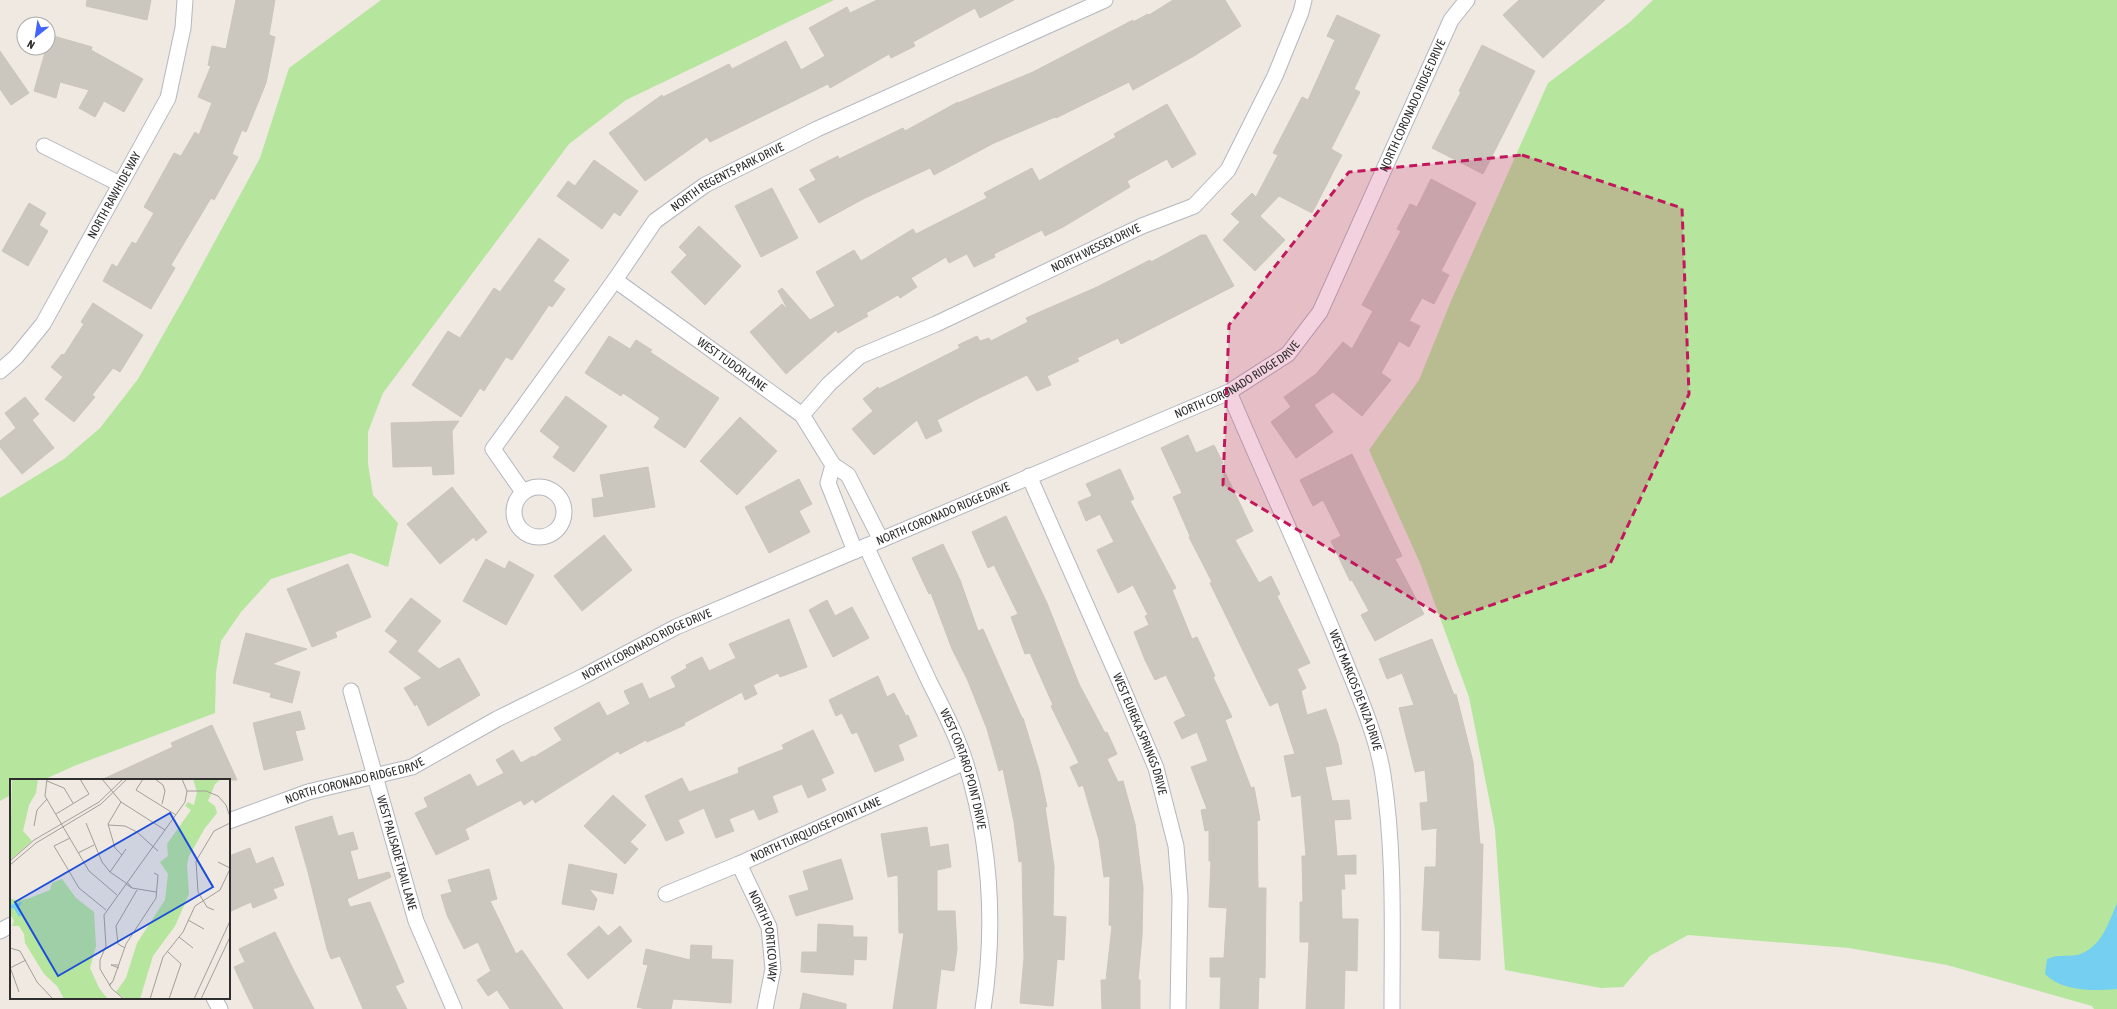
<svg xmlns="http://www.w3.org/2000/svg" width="2117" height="1009" font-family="'Asap Condensed',sans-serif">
<rect width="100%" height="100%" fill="#efe9e1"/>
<!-- green -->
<g fill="#b6e59e">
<polygon points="381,0 834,0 626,100 569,144 383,393 368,432 368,464 373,495 398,523 388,567 351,553 271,579 241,612 221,641 216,672 215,713 74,766 43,780 11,780 11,795 0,801 0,498 64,459 100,428 138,379 188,291 260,158 289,68"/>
<polygon points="1653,0 2117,0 2117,1009 2094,1009 2092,1006 1947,965 1849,948 1688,935 1650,956 1623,987 1601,988 1505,970 1495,829 1469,697 1420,563 1369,450 1419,380 1451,301 1548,83 1630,22"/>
</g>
<!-- water -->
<path fill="#75cff0" d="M2117,903V989C2093,991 2063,992 2045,974L2047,959C2058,954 2066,957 2077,955C2101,949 2109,922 2117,903Z"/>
<!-- building -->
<g fill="#cbc7bf" stroke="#cbc5ba">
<polygon points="87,0 151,0 147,20 86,6"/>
<polygon points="236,0 275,0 269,35 275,37 266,83 246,132 242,130 232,154 238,157 214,200 211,198 171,265 175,268 151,309 103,281 112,264 117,267 132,242 136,244 154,213 144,207 174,153 181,156 195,132 199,135 212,103 198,97 211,66 208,65 212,46 226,49"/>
<polygon points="877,0 1014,0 980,18 975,8 913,42 915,46 891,58 889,54 830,88 828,84 710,142 707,137 645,181 609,133 662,95 663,97 729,64 732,69 786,41 801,70 825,56 809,28 847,7 850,13"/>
<polygon points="1173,0 1225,0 1241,26 1194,56 1133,90 1129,82 1056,118 1055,117 994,143 934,175 930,168 865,198 819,223 799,189 816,180 810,170 838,156 839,159 903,128 905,131 958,102 958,103 1033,72 1133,20 1133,22 1148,14 1149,15"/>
<polygon points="1519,0 1605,0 1543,58 1503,15"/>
<polygon points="1337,15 1380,35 1354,89 1360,92 1331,149 1342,155 1312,213 1279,196 1260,216 1285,240 1255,271 1223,240 1240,222 1231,214 1252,193 1256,197 1278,155 1273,153 1302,97 1308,100 1335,40 1327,36"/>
<polygon points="50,35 92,47 91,50 143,79 124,112 104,101 95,117 79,108 89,90 60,82 56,98 34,91"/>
<polygon points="1482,45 1535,71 1483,174 1432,148 1461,92 1459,91"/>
<polygon points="0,51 29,93 11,105 0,89"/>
<polygon points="1167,104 1196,154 1172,168 1167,159 1127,181 1130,187 1063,227 1045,236 1042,230 994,254 995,257 974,267 967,254 949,263 946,257 911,278 917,287 900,298 898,295 866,313 868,316 838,333 836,330 786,374 750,332 782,304 788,310 778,291 782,288 810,320 835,306 816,272 854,250 861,261 913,229 916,234 987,198 984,193 1032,168 1039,181 1116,137 1114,134"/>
<polygon points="594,160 638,191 620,216 614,212 602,229 557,196 568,181 575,186"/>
<polygon points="1431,179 1476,203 1441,271 1449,275 1434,304 1422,298 1409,321 1420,326 1409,347 1399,341 1381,373 1391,380 1362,416 1333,392 1314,405 1333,432 1296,458 1271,422 1291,407 1284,397 1316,374 1343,342 1352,349 1373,311 1362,305 1401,231 1397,229 1410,204 1417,207"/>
<polygon points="772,188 798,238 761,257 735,206"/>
<polygon points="29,203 46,213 39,225 48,231 28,266 2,251"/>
<polygon points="699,226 741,266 705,305 671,272 687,255 679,247"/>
<polygon points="1201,235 1206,235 1234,286 1121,344 1118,338 1077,358 1079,361 1047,376 1051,385 1037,391 1027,375 979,398 937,420 942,431 926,439 917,420 874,455 852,429 873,411 863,399 878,387 879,389 960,348 958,345 977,336 980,341 989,338 991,341 1028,322 1026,318 1097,287 1150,260 1151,262"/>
<polygon points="539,238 569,260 553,281 565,289 552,307 549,305 512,360 506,357 484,391 480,388 461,417 412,385 448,331 460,338 494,288 500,292"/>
<polygon points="93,303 143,335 120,372 113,368 92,395 95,397 74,422 45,399 63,377 51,367 62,354 64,355 84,324 81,322"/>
<polygon points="609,336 630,349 636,340 652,350 650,352 719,398 685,448 654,427 660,418 623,393 621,396 585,373"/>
<polygon points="566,396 607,426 574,472 553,457 560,447 540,431"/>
<polygon points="25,397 39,414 32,420 54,448 22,474 0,447 0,441 16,428 5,413"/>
<polygon points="740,417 777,451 737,495 700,461"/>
<polygon points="459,421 452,431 454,474 433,475 432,466 393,467 391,423"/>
<polygon points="1188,435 1196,453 1214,445 1223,463 1221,464 1253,531 1235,540 1259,583 1271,576 1280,594 1277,596 1310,663 1297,669 1306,688 1301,691 1307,715 1326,709 1338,744 1342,764 1325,767 1332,801 1349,800 1351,819 1334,820 1337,856 1356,855 1356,874 1344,874 1345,889 1341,889 1342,919 1358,919 1357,971 1345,970 1344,1009 1306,1009 1309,942 1300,942 1300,902 1303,902 1302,856 1306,856 1301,795 1292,797 1284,756 1295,754 1278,702 1270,706 1210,583 1212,582 1189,537 1190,536 1173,497 1182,493 1161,448"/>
<polygon points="1352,454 1402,556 1395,559 1424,614 1375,641 1361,615 1369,611 1352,580 1350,581 1331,541 1341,536 1323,500 1313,506 1300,480"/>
<polygon points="648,467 655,507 594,517 592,499 604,497 600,475"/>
<polygon points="1120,469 1134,499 1130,501 1176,588 1172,590 1192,639 1197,637 1215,676 1213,677 1232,717 1225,720 1251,788 1254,787 1260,820 1257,821 1258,888 1266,888 1265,978 1259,977 1258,1009 1220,1009 1221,977 1210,977 1210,958 1224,958 1227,908 1209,907 1211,861 1209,861 1209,830 1205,831 1201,810 1207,809 1191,767 1208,761 1197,732 1182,739 1174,722 1186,716 1166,675 1155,680 1145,660 1134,632 1149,625 1145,616 1148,615 1133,585 1118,593 1097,550 1114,542 1100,514 1086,521 1078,502 1092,496 1086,484"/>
<polygon points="799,479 812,504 799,511 810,532 769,553 745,507"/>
<polygon points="452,487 487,532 476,541 474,537 440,564 407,524"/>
<polygon points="1006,516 1047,603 1079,684 1105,733 1107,732 1117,754 1107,759 1118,782 1123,781 1135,824 1143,888 1142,936 1138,980 1140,980 1140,1009 1102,1009 1101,980 1106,980 1112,926 1109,925 1110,876 1104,877 1099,840 1083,785 1079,787 1070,767 1079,763 1051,706 1053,705 1030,653 1025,654 1011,617 1018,614 994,565 988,568 972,532"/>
<polygon points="604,535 632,570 582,611 554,576"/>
<polygon points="943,544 960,580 978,631 983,629 1022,718 1023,718 1039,770 1047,807 1045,807 1054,866 1053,916 1066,917 1064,960 1057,959 1053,1006 1020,1003 1024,958 1022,861 1019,862 1014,822 1003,769 999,771 987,729 968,681 952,649 931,593 929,594 912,558"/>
<polygon points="486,559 505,569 509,561 534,575 506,625 463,601"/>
<polygon points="348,564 371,617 335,632 337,637 312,647 287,589"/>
<polygon points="411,598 441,621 417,651 439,669 459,658 480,695 428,726 417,704 415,706 404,688 422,678 389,652 398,641 385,631"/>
<polygon points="827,600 835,616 852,607 869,638 833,657 809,610"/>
<polygon points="789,619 807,667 780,677 778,673 753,685 757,694 745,700 742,692 684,723 685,725 647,742 646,740 620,754 618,751 535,803 533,799 524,805 521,800 465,829 469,839 436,855 415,813 428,807 424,798 470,774 477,787 504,773 496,760 513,750 521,763 533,756 534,757 562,740 554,728 599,702 607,716 630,704 624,691 642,683 649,699 676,687 671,677 687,668 686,665 702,657 709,671 736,658 729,644"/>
<polygon points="246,633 307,649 272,664 300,672 292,703 270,697 271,693 233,683"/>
<polygon points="1432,639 1454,695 1456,694 1473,762 1480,844 1483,844 1480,960 1439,958 1440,931 1422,930 1425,867 1436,867 1437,828 1422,830 1420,803 1428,802 1425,770 1415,772 1399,708 1414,705 1402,673 1387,679 1379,659"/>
<polygon points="878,676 887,697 894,693 906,716 908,715 917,736 898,745 904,760 875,772 857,732 852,734 842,713 836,716 829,700"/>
<polygon points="300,711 305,729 295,731 303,760 264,770 253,723"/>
<polygon points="212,725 237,780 101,780 173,747 171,743"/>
<polygon points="813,730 834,773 821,779 826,790 808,798 802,784 772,796 778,812 759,820 754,809 729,819 734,831 716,838 704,808 678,820 684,833 666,841 645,796 682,778 689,792 739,773 738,768 784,749 782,745"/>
<polygon points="613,795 646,825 630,842 638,849 625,864 584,826"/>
<polygon points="332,816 338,836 353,832 358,849 350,851 358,880 389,872 391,877 347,899 350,907 370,902 404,982 395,986 407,1009 363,1009 340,956 331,959 327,949 308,872 295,827"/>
<polygon points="927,827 930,847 948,844 951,867 937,870 937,911 955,911 957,949 954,971 941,969 936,1009 893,1009 904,933 899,933 898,875 888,877 881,834"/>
<polygon points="250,848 256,864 273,857 284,885 273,889 277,898 253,908 251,902 229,912 229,856"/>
<polygon points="841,859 853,899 796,916 789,896 809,890 803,871"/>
<polygon points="569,864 617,874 613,894 589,889 597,899 594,910 562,904"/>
<polygon points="489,869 497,899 490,901 516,954 522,950 563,1009 510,1009 497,990 488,996 477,980 491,971 478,942 464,949 447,915 441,895 452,892 448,880"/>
<polygon points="818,924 853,926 853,937 867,937 866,960 854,959 853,975 801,972 802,952 817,952"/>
<polygon points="599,926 608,936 620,926 632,941 588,979 567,954"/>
<polygon points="275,932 293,969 314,1009 254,1009 246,993 234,967 245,962 239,949"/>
<polygon points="691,945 712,946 711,959 733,960 731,1003 673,999 671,1009 646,1009 637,1007 648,965 643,964 646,949 690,960"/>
<polygon points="803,993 846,1004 846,1009 800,1009"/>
</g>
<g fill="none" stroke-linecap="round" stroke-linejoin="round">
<defs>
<g id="minor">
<polyline points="44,146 120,184"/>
<path id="s1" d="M615,280L802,415L833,465"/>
<path id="s2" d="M0,371L16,357L43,324L168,98L183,28L185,0"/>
<path id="s3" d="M1229,392C1265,477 1304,560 1339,646C1355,687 1376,731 1383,775C1395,852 1392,931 1392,1009"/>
<path id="s4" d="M802,415L829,384L860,356L936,324L1142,226L1194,206L1228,170L1275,76L1301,12L1304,0"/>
<path id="s5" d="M1029,476L1117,675L1156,768L1176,846L1180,897L1178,1009"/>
<circle cx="539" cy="512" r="25"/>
<path id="s6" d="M523,492L493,449L615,280L655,221L705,185L817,129L1105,0"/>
<path id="s7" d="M866,546C887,591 908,636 929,681C942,707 957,735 966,764C991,845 996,925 983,1009"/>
<polyline points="855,551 828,483 833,465 848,475 881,540"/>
<path id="s8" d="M351,691L416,921L454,1009"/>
<path id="s9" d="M229,821L308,792L412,767L497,719L584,676L676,627L1229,392L1288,354L1320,312L1451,20L1467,0"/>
<path id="s10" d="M739,864L769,927L773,969L765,1009"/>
<path id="s11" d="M666,894L739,864L965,762"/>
<polyline points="0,931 11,925"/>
<polyline points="214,998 220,1009"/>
</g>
</defs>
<!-- minor casing -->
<use href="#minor" stroke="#b4b7c1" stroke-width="17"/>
<!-- minor -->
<use href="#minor" stroke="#fff" stroke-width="15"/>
</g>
<!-- marked area -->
<path fill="#c2185b" fill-opacity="0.2" stroke="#c2185b" stroke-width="3" stroke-dasharray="8 5" stroke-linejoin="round" d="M1522,155L1682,208L1689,394L1610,564L1448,620L1223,485L1229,325L1349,172Z"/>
<g text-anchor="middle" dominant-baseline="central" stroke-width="3" stroke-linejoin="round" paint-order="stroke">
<!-- street labels -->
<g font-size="12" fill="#2e2e2e" stroke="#fff">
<text stroke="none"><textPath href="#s9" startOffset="1440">NORTH CORONADO RIDGE DRIVE</textPath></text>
<text stroke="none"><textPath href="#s6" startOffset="417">NORTH REGENTS PARK DRIVE</textPath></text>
<text stroke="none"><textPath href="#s2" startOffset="211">NORTH RAWHIDE WAY</textPath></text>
<text stroke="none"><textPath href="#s4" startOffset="342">NORTH WESSEX DRIVE</textPath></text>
<text stroke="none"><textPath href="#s1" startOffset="144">WEST TUDOR LANE</textPath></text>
<text stroke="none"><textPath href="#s9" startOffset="1104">NORTH CORONADO RIDGE DRIVE</textPath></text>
<text stroke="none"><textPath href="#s9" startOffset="780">NORTH CORONADO RIDGE DRIVE</textPath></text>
<text stroke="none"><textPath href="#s9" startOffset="456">NORTH CORONADO RIDGE DRIVE</textPath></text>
<text stroke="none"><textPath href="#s3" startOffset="324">WEST MARCOS DE NIZA DRIVE</textPath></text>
<text stroke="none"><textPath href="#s5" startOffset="281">WEST EUREKA SPRINGS DRIVE</textPath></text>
<text stroke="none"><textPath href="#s7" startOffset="244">WEST CORTARO POINT DRIVE</textPath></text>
<text stroke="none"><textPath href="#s9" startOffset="132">NORTH CORONADO RIDGE DRIVE</textPath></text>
<text stroke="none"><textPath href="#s11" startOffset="163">NORTH TURQUOISE POINT LANE</textPath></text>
<text stroke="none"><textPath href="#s8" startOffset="168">WEST PALISADE TRAIL LANE</textPath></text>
<text stroke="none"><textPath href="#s10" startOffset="77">NORTH PORTICO WAY</textPath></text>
</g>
</g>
<!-- overview -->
<g transform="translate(10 779)">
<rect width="220" height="220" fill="#efe9e1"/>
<path d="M2,0H28L26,14L19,26L13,52L22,62L0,81ZM183,0H211L205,5L198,22L205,27L207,34L195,49L179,77L177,86L179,115L165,147L143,177L130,220H116L106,213L116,199L127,164L155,121L158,95L150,83L158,77L157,65L181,31L175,27L178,23L184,26L187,13ZM52,100L66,119L84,133L86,167L80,189L89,209L98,220H54L47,207L34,195L15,164L14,155L9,147H2L4,142L0,135V119L7,122L20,119L40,111L42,104Z" fill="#b6e59e"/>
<path d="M12,123L9,128L11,136L9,138L4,129L0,130V126Z" fill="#75cff0"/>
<path fill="none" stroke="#a29e99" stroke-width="1" d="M37,0L35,17L79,92L107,116M92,0L111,23L155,51M133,0L126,11L166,36M145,0L153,6L155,12L152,25M37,2L54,9L63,24M177,12H196L208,17L216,26L220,38M111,23L98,45L105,69L112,76M46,35L79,15L70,0M76,44L92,83L100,93L116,104M98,46L115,47L127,53L148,72M24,47L27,31L37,20M60,59L44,67L69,109L96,131M68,74L84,66M0,82L24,61L89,23L113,0M208,83L220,89M0,86L26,64L91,25L117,0M100,93L116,70M116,105L122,109L117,103M122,109L146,113M204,131L197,128L188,113L186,82L204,52L220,44M178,141L194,150M169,158L183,169M0,169L10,172L27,203L43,220M115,169L108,165L106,147L127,111M157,172L171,185L159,220M0,188L9,213M0,189L16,181M109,189L101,186H109M103,202L116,165L146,119L148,96L144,94M99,206L103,202L99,207M114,220L102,210L90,190V181L96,167L94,136L175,23L177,12L172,0M140,220L153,178L173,153L185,127L210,111L220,90M184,220L220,142M191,220L220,158"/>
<path fill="#1d4ed8" fill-opacity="0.15" stroke="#1d4ed8" stroke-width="2" d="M160,34L203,108L48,197L5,123Z"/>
<rect width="220" height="220" fill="none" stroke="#2e2e2e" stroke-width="2"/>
</g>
<!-- north arrow -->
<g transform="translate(36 36) rotate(210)"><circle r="19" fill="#ffffff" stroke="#ababab"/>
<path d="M0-3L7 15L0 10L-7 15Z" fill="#4264fb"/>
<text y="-6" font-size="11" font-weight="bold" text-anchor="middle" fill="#2e2e2e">N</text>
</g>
</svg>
